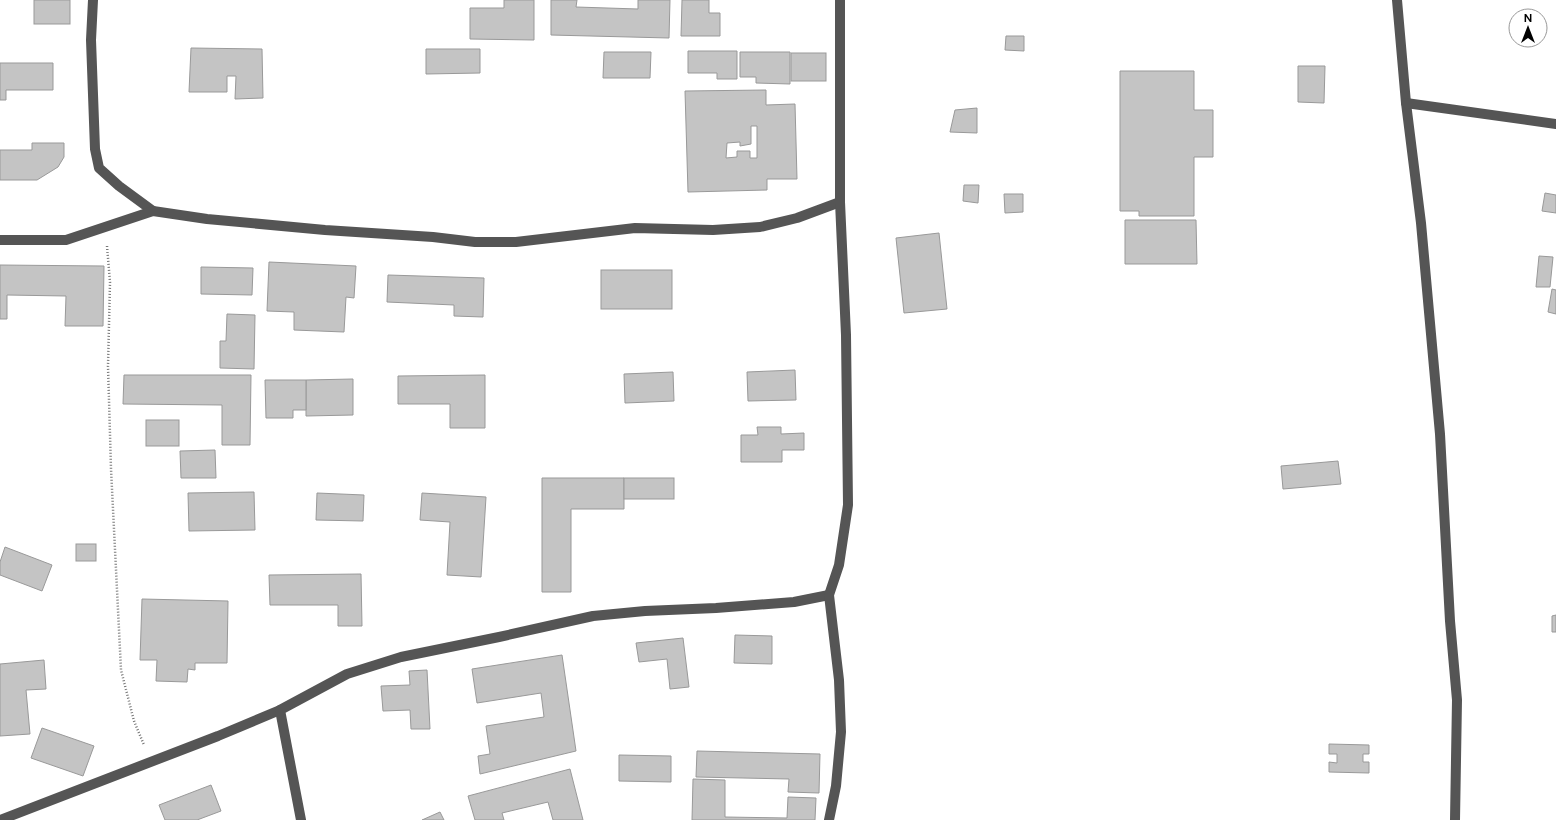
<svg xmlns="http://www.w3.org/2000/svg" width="1556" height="820" font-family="Figtree,sans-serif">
<rect width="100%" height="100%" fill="#fff"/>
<!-- building -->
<g fill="#c4c4c4" stroke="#999" fill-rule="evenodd">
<rect x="34" y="0" width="36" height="24"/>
<polygon points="504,0 534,0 534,40 470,39 470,8 504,8"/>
<polygon points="551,0 577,0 576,7 638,9 638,0 670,0 669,38 551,35"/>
<polygon points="682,0 709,0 709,13 720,13 720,36 681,36"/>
<polygon points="1006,36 1024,36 1024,51 1005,50"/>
<polygon points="191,48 262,49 263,98 235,99 236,76 227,76 227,92 189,92"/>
<polygon points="426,49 480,49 480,73 426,74"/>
<polygon points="688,51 737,51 737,79 717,79 717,73 688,73"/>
<polygon points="604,52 651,52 650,78 603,78"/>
<polygon points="740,52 790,52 790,84 756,83 756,77 740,77"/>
<rect x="791" y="53" width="35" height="28"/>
<polygon points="0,63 53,63 53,90 6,90 6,100 0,100"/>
<polygon points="1298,66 1325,66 1324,103 1298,102"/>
<polygon points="1120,71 1194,71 1194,110 1213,110 1213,157 1194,157 1194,216 1139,216 1139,211 1120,211"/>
<path d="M766,90V105L795,104L797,179H767V190L688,192L685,91ZM751,126H757V158H750V151H737V157L726,158L727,143L740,142V146L751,144Z"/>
<polygon points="977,108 977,133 950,132 955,110"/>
<polygon points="32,143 64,143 64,157 58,167 37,180 0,180 0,150 32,150"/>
<polygon points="964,185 979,185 978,203 963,201"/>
<polygon points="1545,193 1556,195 1556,213 1542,211"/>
<polygon points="1004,194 1023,194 1023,212 1005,213"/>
<polygon points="1125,220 1196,220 1197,264 1125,264"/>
<polygon points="939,233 947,309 904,313 896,238"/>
<polygon points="1539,256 1553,257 1550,287 1536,287"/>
<polygon points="269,262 356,266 354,298 346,297 344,332 294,330 294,312 267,311"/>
<polygon points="0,265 104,266 103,326 65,326 66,296 7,295 7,319 0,319"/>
<polygon points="201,267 253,268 252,295 201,294"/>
<rect x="601" y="270" width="71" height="39"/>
<polygon points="388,275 484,278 483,317 454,316 454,305 387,302"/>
<polygon points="1552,289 1556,290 1556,314 1548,312"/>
<polygon points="227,314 255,315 254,369 220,368 220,341 226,341"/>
<polygon points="795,370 796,400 748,401 747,372"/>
<polygon points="673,372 674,401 625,403 624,374"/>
<polygon points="124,375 251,375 250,445 222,445 222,405 123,404"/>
<polygon points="485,375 485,428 450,428 450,404 398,404 398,376"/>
<polygon points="353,379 353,415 306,416 306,380"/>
<polygon points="265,380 306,380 306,410 293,410 293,418 266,418"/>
<rect x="146" y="420" width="33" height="26"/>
<polygon points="757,427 781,427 781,434 804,433 804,450 782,450 782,462 741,462 741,435 758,435"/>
<polygon points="215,450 216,478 181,478 180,451"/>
<polygon points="1338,461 1341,484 1283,489 1281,466"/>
<polygon points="542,478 624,478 624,509 571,509 571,592 542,592"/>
<rect x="624" y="478" width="50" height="21"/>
<polygon points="254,492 255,530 189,531 188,493"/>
<polygon points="317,493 364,495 363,521 316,520"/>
<polygon points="422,493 486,497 481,577 447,575 450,522 420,520"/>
<rect x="76" y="544" width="20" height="17"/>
<polygon points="5,547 52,565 42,591 0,575 0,562"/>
<polygon points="361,574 362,626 338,626 338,605 270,605 269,575"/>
<polygon points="142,599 228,601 227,663 195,663 195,670 188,669 187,682 156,681 157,660 140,660"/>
<polygon points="1556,615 1556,632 1552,632 1552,616"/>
<polygon points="735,635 772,636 772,664 734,663"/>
<polygon points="683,638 689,687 670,689 667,659 639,662 636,643"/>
<polygon points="562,655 576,751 480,774 478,756 490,754 486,726 544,717 541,693 477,703 472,669"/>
<polygon points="44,660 46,689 26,690 30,734 0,736 0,664"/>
<polygon points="427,670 430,729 411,729 410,710 383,711 381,686 410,685 409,671"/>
<polygon points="42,728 94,746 83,776 31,758"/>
<polygon points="1329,744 1369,745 1369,754 1363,754 1363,762 1369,762 1369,773 1329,772 1329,762 1337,763 1337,754 1329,754"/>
<polygon points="697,751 820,754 819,793 788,792 789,779 696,777"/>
<polygon points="619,755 671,756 671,782 619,781"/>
<polygon points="570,769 583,820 553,820 548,802 502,813 504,820 475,820 468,796"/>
<polygon points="693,779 725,780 725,817 787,818 788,797 816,798 815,820 692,820"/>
<polygon points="211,785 221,811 197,820 165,820 159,805"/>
<polygon points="440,812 444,820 422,820"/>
</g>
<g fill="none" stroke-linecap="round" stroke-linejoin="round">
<!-- path -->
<polyline stroke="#777" stroke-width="2.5" stroke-dasharray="1 2" stroke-linecap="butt" points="107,246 110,282 108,366 111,469 121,670 134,721 144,745"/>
<!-- minor -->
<g stroke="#555" stroke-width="10">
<polyline points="93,0 91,40 95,149 99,168 119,186 153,211"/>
<polyline points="1397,0 1406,103 1421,223 1440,434 1450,621 1457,700 1455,820"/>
<polyline points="1406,103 1556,124"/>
<polyline points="0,240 66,240 153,211 207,219 325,230 433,237 475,242 516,242 635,228 713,230 760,227 797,218 840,202"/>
<polyline points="0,820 218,736 280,710"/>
<polyline points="301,820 280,710 347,674 401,657 499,637 593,616 645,611 716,608 794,602 829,595"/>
<polyline points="829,820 836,786 841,732 839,680 829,595 839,565 848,505 846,335 840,202 840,0"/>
</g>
</g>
<!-- north arrow -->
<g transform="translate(1528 28)"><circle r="19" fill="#ffffff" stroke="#999999"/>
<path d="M0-3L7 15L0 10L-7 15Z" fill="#000000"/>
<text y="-6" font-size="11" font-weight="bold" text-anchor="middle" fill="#000000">N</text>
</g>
</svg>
